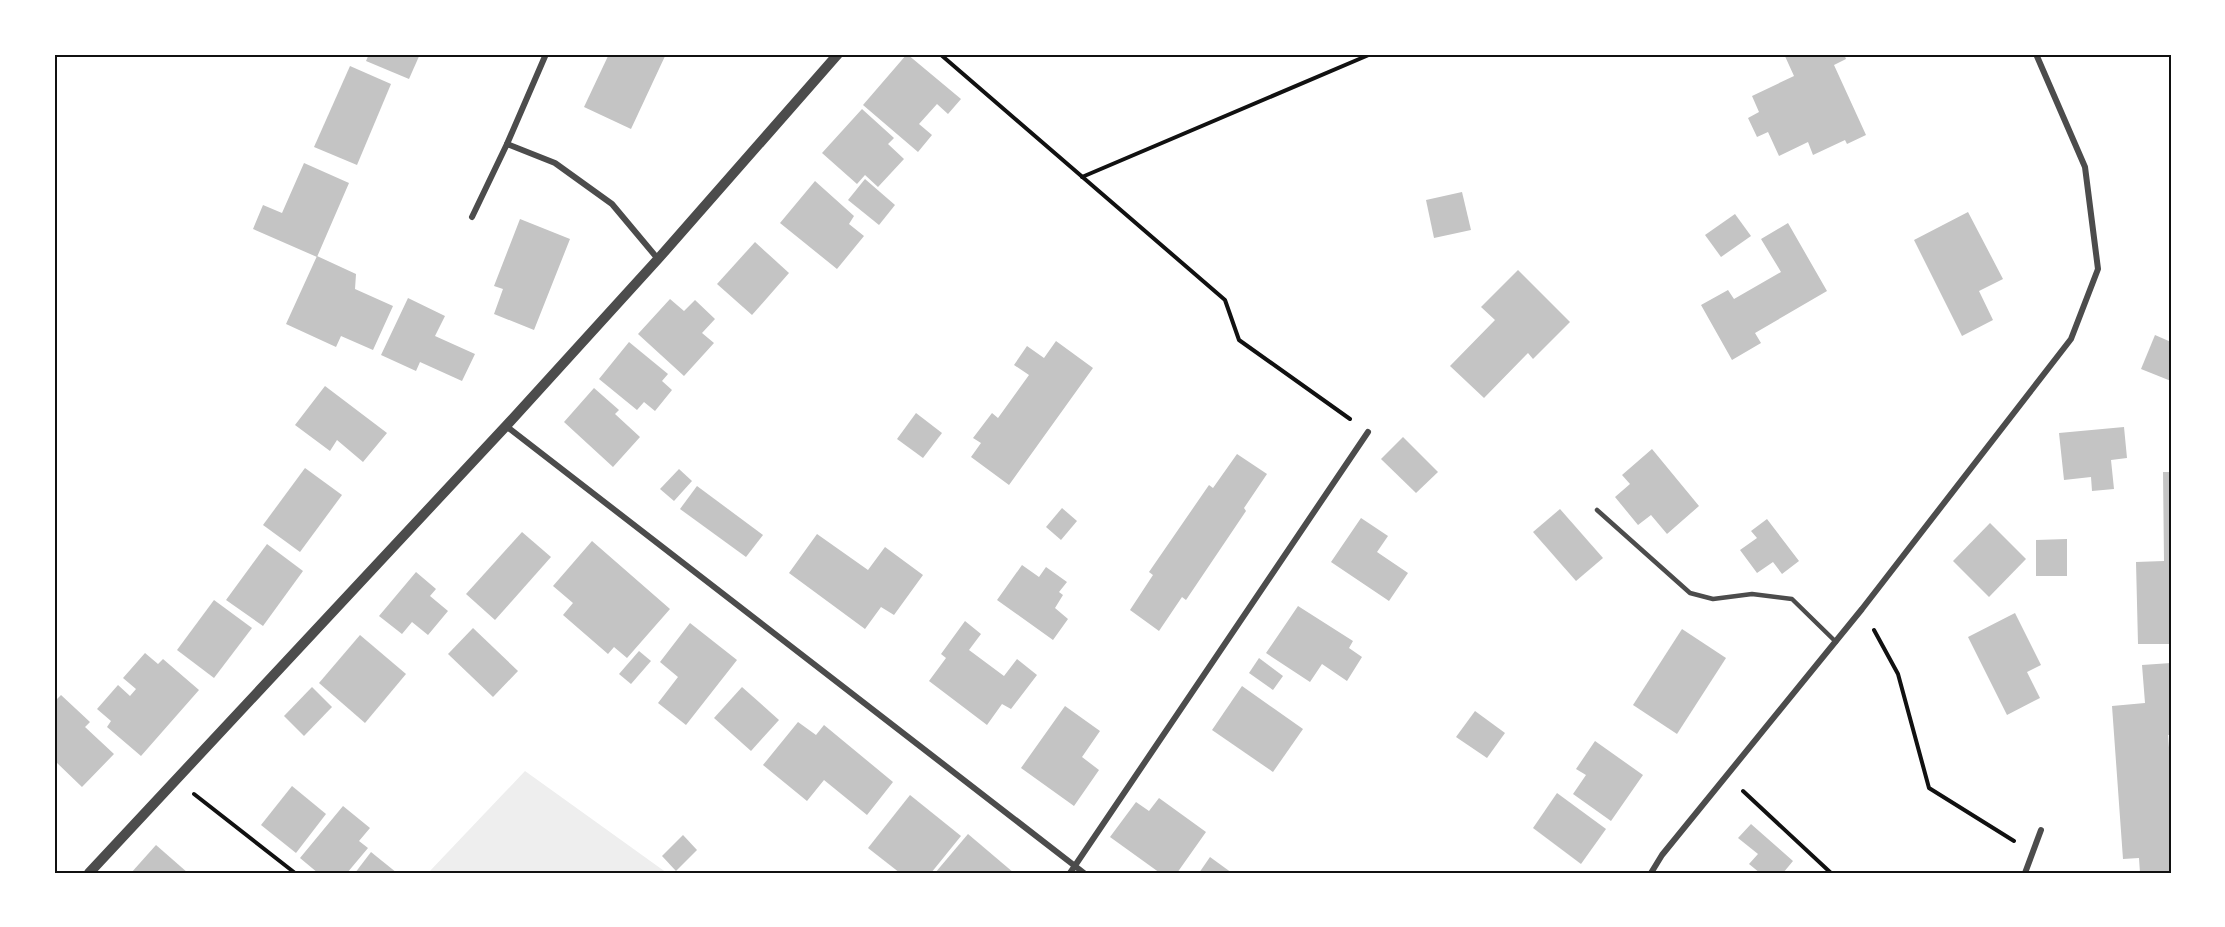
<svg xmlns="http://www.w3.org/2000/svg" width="2225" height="927" font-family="'Public Sans',sans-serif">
<rect width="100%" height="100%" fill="#fff"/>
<!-- green -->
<polygon fill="#eee" points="525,771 667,873 428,873"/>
<!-- building -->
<g fill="#c4c4c4">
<polygon points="369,54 420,54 409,79 366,61"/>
<polygon points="609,54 666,54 631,129 584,107"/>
<polygon points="907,54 961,99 948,114 937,104 919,124 932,135 918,152 863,105"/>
<polygon points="1784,54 1844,54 1846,59 1834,65 1866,135 1847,144 1845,140 1813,155 1808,142 1779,156 1768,132 1757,137 1748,118 1759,112 1752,96 1794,76"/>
<polygon points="350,66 391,84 357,165 314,147"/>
<polygon points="862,109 894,138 888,144 904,159 878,187 865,175 857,184 822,153"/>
<polygon points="304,163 349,183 317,257 253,229 263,205 282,213"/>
<polygon points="865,179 895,205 879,225 848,200"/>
<polygon points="815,181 854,216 849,224 864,236 837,269 780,223"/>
<polygon points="1462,192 1471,230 1434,238 1426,200"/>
<polygon points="1968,212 2003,279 1979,291 1993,320 1962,336 1914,240"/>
<polygon points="1735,214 1751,236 1721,257 1705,235"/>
<polygon points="520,219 570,239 534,330 494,314 503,289 494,286"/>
<polygon points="1788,223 1827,291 1755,333 1761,343 1732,360 1701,305 1728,290 1734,299 1781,272 1761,239"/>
<polygon points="755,242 789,273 752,315 717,284"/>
<polygon points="317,256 356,274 355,289 393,306 373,350 341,336 336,347 286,324"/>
<polygon points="1518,270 1570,322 1533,359 1528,353 1484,398 1450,366 1495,320 1481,307"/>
<polygon points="408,298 445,316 435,336 475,354 462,381 420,362 416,371 381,355"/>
<polygon points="670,299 684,311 695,300 715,319 702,333 714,343 684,376 638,334"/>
<polygon points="2155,335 2171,342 2171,381 2141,369"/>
<polygon points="1056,341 1093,368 1009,485 971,457 981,443 973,438 992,413 998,418 1029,375 1014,365 1027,346 1044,358"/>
<polygon points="629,342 668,374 662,381 672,390 655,411 644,402 637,410 599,379"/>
<polygon points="325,386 387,433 363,462 337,440 330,451 295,425"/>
<polygon points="594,388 619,410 615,414 640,437 613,467 564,422"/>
<polygon points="916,413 942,433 923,458 897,439"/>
<polygon points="2124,427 2127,458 2111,460 2114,489 2092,491 2091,477 2064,480 2059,433"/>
<polygon points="1403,437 1438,472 1416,493 1381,459"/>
<polygon points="1652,449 1699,506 1667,534 1651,515 1638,525 1615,497 1630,484 1622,475"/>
<polygon points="1237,454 1267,474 1244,508 1246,511 1186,600 1182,597 1159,631 1130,610 1153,575 1149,572 1209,485 1213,488"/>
<polygon points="305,468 342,495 300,552 263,525"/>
<polygon points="679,469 692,481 674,501 660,489"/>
<polygon points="2163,472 2171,472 2171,644 2138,644 2136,562 2164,561"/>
<polygon points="697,486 763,535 746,557 680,509"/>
<polygon points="1062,508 1077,521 1061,540 1046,527"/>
<polygon points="1560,509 1603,558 1576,581 1533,532"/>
<polygon points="1361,518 1388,536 1377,552 1408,573 1389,601 1331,562"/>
<polygon points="1767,519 1799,561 1782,574 1773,562 1757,573 1740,550 1757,538 1751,531"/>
<polygon points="1990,523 2026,559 1989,597 1953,561"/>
<polygon points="522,532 551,557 495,620 466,594"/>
<polygon points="817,534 868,570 885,547 923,575 894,615 881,607 865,629 789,573"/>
<polygon points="2067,539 2067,576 2036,576 2036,540"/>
<polygon points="592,541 670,609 627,658 614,647 608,654 563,615 573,603 553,586"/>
<polygon points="267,544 303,571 263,626 226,600"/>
<polygon points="1022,565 1039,577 1046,567 1067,582 1059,592 1063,595 1055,608 1068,619 1053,640 997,600"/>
<polygon points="416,572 436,589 430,596 448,611 428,635 412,622 402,634 379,616"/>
<polygon points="214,600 252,628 214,678 177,650"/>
<polygon points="1298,606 1353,641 1349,648 1362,657 1347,681 1322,664 1310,682 1266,653"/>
<polygon points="2015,613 2041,665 2027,672 2040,698 2007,715 1968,637"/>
<polygon points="965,621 981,634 969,650 1004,676 1017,659 1037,675 1011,709 1002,704 987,725 929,681 946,658 941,654"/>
<polygon points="690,623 737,660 686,725 658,703 678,677 660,662"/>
<polygon points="473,628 518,671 493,697 448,654"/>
<polygon points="1682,629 1726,658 1677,734 1633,705"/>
<polygon points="360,635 406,674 365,723 319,683"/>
<polygon points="639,651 651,661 631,684 619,674"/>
<polygon points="145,653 158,664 163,659 199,690 141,756 107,727 111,721 97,709 118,685 130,696 136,689 123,678"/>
<polygon points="1259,658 1283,676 1273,690 1249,673"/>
<polygon points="2171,663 2171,735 2168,735 2171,773 2171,873 2140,873 2139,858 2123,859 2112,706 2145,703 2142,665"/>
<polygon points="1242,686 1303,729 1273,772 1212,730"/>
<polygon points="312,687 332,707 304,736 284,716"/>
<polygon points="742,687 779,720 751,751 714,718"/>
<polygon points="61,695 90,722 85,727 114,754 82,787 55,761 54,762 54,702"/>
<polygon points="1065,706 1100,731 1082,757 1099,770 1074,806 1021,768"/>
<polygon points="1475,711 1505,733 1487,758 1456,737"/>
<polygon points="798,722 816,735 824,725 893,782 867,815 824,780 807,801 763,765"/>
<polygon points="1595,741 1643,775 1611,821 1573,794 1586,775 1576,769"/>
<polygon points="292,786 326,814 296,853 261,825"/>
<polygon points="1557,793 1606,829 1581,864 1533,828"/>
<polygon points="910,795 961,836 931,873 900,873 868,848"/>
<polygon points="1159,798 1206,832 1177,873 1160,873 1110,837 1136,802 1149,811"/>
<polygon points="343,806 370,828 359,841 368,848 347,873 318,873 300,858"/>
<polygon points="1751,824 1793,861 1783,873 1760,873 1749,864 1758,854 1738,838"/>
<polygon points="968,834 1014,873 935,873"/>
<polygon points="683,835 697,850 676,871 662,856"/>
<polygon points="156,845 188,873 131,873"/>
<polygon points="371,852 397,873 355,873"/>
<polygon points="1210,857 1232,873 1199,873"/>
</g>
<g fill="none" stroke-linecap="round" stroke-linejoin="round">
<!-- path -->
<g stroke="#111" stroke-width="4">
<polyline points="940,54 1225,300 1239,340 1350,419"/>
<polyline points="1082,177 1371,54"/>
<polyline points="1874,630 1898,674 1929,788 2014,841"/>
<polyline points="1743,791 1831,873"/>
<polyline points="194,794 295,873"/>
</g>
<!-- service -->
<polyline stroke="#4c4c4c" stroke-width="4.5" points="1597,510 1690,593 1713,599 1752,594 1792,599 1836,642"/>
<!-- minor -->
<g stroke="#4c4c4c" stroke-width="6">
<polyline points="546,54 507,144 555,163 612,204 658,259"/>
<polyline points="472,217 507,144"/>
<polyline points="506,426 1084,873"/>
<polyline points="1070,873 1368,432"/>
<polyline points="1651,873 1662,855 1862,609 2071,339 2098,269 2085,167 2036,54"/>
<polyline points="2025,873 2041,830"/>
</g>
<!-- tertiary -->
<polyline stroke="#4c4c4c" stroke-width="10" points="89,873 506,426 658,259 838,54"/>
</g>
<!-- border -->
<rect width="2225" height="927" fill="none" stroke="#ffffff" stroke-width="111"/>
<rect x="56" y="56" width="2114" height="816" fill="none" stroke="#111" stroke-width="2"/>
</svg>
